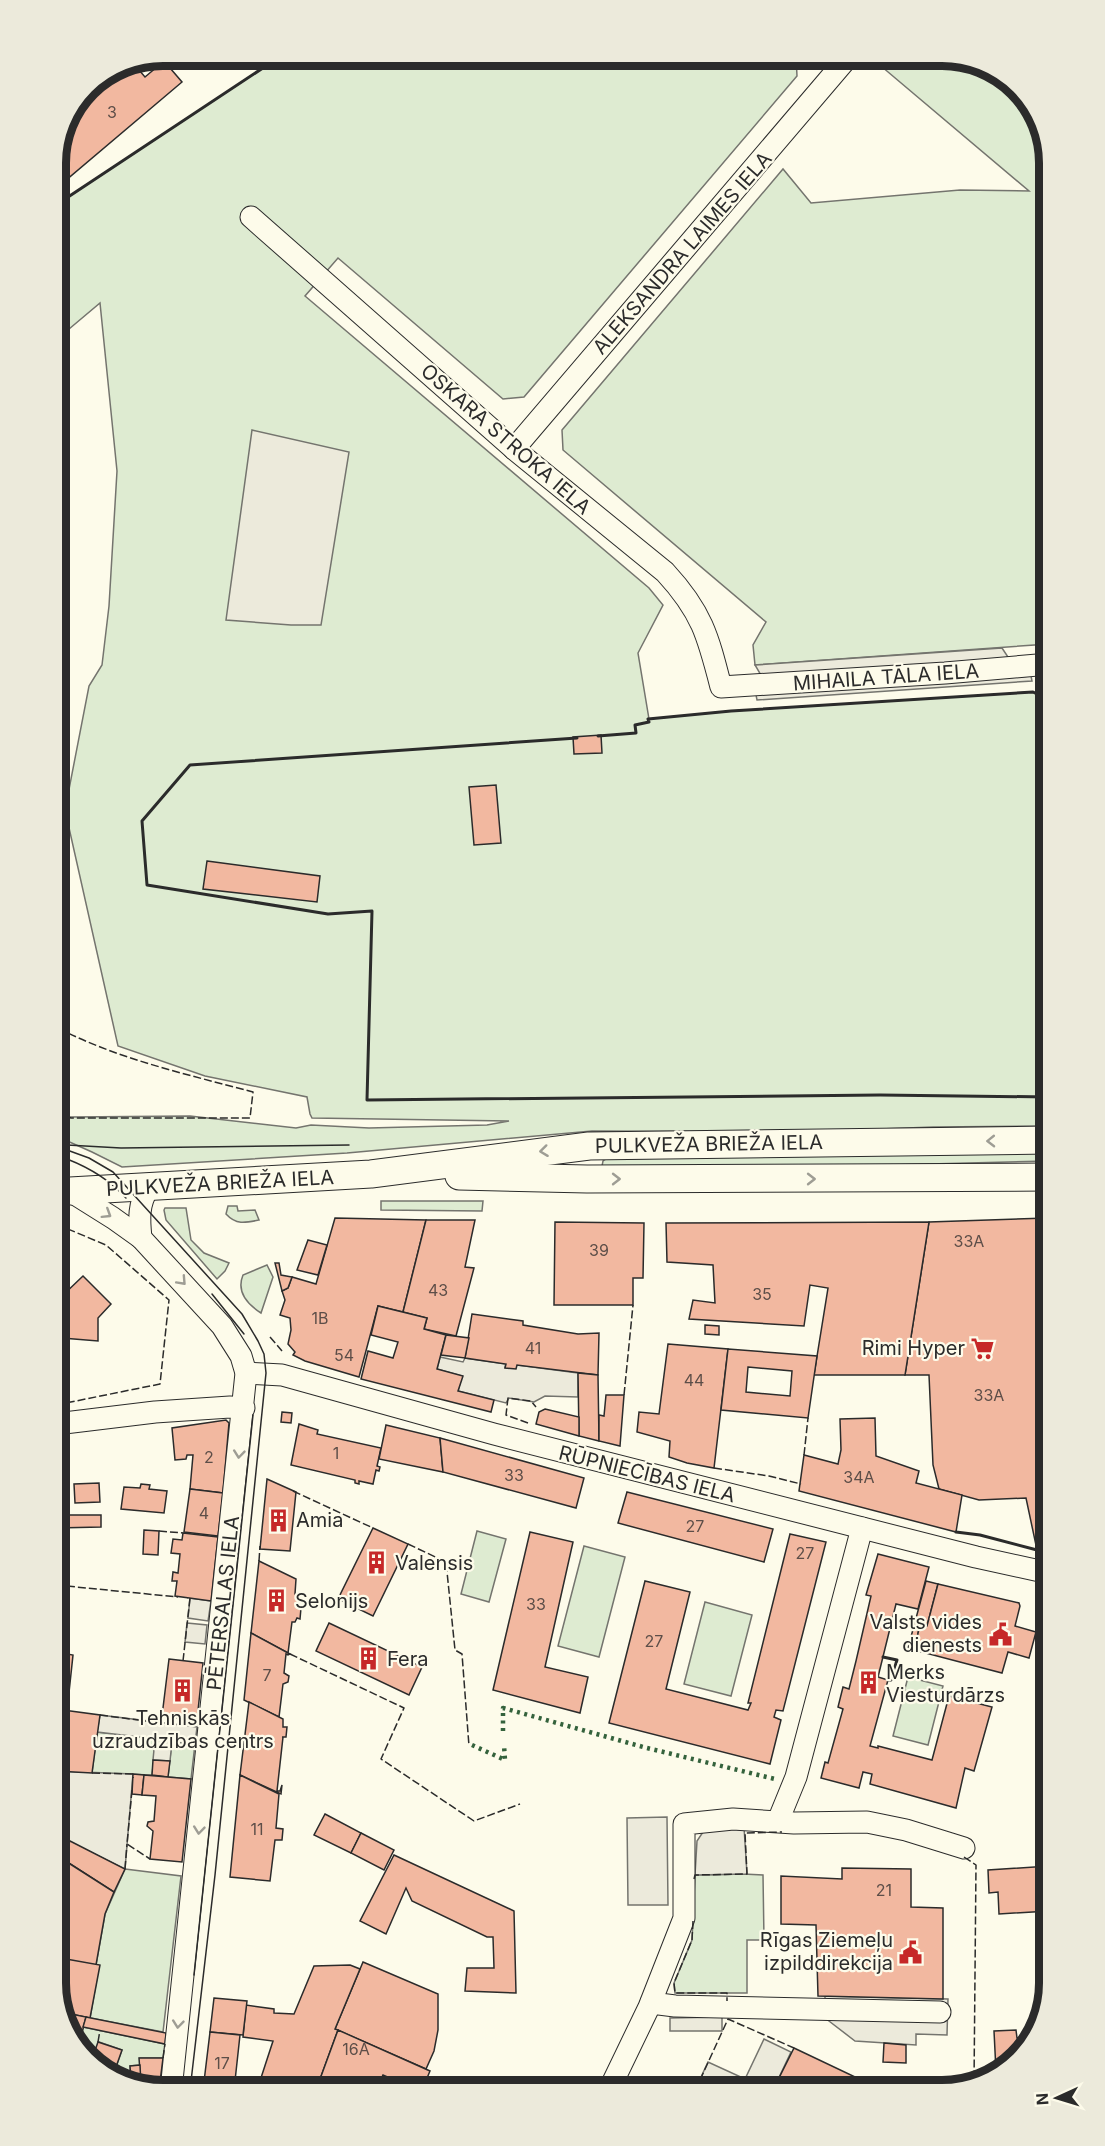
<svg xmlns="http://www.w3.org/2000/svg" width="1105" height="2146" font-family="Inter,sans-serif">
<rect width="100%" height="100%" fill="#fdfbea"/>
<!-- green -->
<g fill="#deebd1" stroke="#74746e" stroke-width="1.5">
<polygon points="281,56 796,56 797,76 524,397 503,399 338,258 305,296 649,588 663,605 638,653 649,719 731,711 1033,692 1049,700 1049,1126 933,1127 799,1132 592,1131 347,1153 122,1167 92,1152 56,1136 56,1111 70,1117 190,1116 296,1128 311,1125 369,1128 487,1125 509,1121 312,1118 310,1114 307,1097 205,1076 118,1046 65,810 89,686 102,665 109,606 117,471 100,303 56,340 56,205"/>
<polygon points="879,56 949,56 1007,78 1041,122 1049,163 1049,644 755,665 753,645 766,622 563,450 562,430 783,169 811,203 960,190 1029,191 875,61"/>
<polygon points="1049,1152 1049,1161 889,1165 602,1166 603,1161 606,1159"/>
<polygon points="381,1201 483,1201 482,1211 381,1210"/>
<path d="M228,1206H237L238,1211L255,1210L259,1220C245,1223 236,1225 226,1214Z"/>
<polygon points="165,1208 186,1208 191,1240 204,1253 229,1263 225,1271 217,1279 166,1220 164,1210"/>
<path d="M267,1265L273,1277L261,1313C247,1304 236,1292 243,1275Z"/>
<polygon points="477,1531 506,1539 489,1602 461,1594"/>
<polygon points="584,1546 625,1557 599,1657 558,1646"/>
<polygon points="705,1602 752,1615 731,1696 684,1684"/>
<polygon points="908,1677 943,1686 928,1745 893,1736"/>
<polygon points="97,1732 156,1739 152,1775 92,1773"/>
<polygon points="172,1741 195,1744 191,1779 168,1777"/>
<polygon points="125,1869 181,1876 163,2032 90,2018 99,1966 96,1965 105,1914"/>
<polygon points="743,1874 763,1875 764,1940 747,1940 747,1993 675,1993 674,1983 692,1940 695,1875"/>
<polygon points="83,2027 165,2044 163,2058 140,2058 140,2065 130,2066 131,2081 118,2076 120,2069 116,2067 122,2050 99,2042 92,2059 90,2059 67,2028 81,2033"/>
</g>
<!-- parking -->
<g fill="#eceadb" stroke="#74746e" stroke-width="1.5">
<polygon points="252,430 349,452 321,625 291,625 226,620"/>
<polygon points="1002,648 1010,660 762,677 755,665"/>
<polygon points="1031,676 1032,681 757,700 756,695"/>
<polygon points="440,1357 463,1362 465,1358 506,1364 505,1367 517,1365 578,1373 578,1397 545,1396 534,1402 509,1398 506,1403 458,1391 462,1376 437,1369"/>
<polygon points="190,1598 211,1601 208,1621 188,1618"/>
<polygon points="187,1623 207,1625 205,1644 185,1642"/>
<polygon points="100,1715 197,1727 195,1744 172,1742 170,1761 153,1760 155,1739 97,1732"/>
<polygon points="56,1771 133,1774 125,1869 70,1842 61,1858 56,1855"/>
<polygon points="667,1817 668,1905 628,1905 627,1818"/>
<polygon points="744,1827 747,1874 695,1875 697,1841 703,1832"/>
<polygon points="825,1996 948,1999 947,2035 916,2034 916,2045 855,2041 825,2018"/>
<polygon points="722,2017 722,2031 670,2031 670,2018"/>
<polygon points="764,2039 791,2052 775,2086 784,2090 695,2090 708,2062 745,2079"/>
</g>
<!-- building -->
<g fill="#f2b8a0" stroke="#2b2b2b" stroke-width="1.5" fill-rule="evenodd">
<polygon points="164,61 182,82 59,186 58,181 56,182 56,157 87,87 122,64 132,62 145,77"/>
<polygon points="601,735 602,753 574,754 573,737"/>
<polygon points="496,785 501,843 474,845 469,787"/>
<polygon points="207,861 320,876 317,902 203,889"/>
<polygon points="335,1218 426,1220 403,1312 378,1306 359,1377 305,1361 293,1355 295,1352 288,1344 291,1330 290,1318 280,1315 285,1300 282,1291 288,1288 292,1277 316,1284"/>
<polygon points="1047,1218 1049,1415 1049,1553 1037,1550 1026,1498 979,1500 939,1489 933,1465 929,1375 905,1375 929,1222"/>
<polygon points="426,1220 475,1220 465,1267 474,1268 456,1336 424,1329 427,1318 403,1312"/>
<polygon points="555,1222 644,1223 643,1278 633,1278 633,1305 554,1305"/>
<polygon points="929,1222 905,1375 814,1375 828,1288 810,1285 804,1326 689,1319 693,1300 715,1303 713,1265 667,1262 666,1223"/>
<polygon points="308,1240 327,1245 318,1275 297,1270"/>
<polygon points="275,1263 279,1263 281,1275 292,1277 288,1288 282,1291"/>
<polygon points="83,1276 111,1304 98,1318 98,1341 62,1338 61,1328 56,1327 56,1297 61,1297"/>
<polygon points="378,1306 427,1318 424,1329 446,1335 437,1369 463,1376 458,1391 494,1400 491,1412 361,1379 368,1351 393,1358 398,1342 371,1335"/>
<polygon points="472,1314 523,1321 523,1325 578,1334 599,1333 598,1375 517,1365 516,1369 505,1368 506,1364 465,1358"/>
<polygon points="705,1325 719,1326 719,1335 705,1334"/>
<polygon points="446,1335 469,1338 465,1358 441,1355"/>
<polygon points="668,1344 728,1349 714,1468 687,1463 669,1457 670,1441 637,1432 639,1412 659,1414"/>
<path d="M728,1349L817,1356L808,1418L721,1410ZM748,1367L792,1371L790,1396L746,1392Z"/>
<polygon points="578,1373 598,1375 599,1441 579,1436"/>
<polygon points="606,1395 624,1395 620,1446 599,1441 599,1415 604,1416"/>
<polygon points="545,1409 579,1417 579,1436 536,1424 539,1412"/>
<polygon points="282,1412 292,1413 291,1423 281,1422"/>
<polygon points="875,1418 876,1456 919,1471 916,1483 962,1495 956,1532 799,1491 804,1455 838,1464 841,1450 840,1419"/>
<polygon points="226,1420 229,1423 223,1493 190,1489 193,1455 187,1455 186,1459 175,1460 172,1428"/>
<polygon points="299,1424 318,1430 317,1434 381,1448 377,1466 380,1467 379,1471 376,1470 373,1484 359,1481 359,1484 355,1483 355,1480 291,1465"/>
<polygon points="386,1425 440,1438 443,1472 379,1459"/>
<polygon points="440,1438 584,1478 576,1508 443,1472"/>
<polygon points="267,1479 296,1492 290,1551 260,1549"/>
<polygon points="99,1483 100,1502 75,1503 74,1484"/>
<polygon points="141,1484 150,1485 149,1489 167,1491 164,1513 121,1509 124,1487 140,1488"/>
<polygon points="190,1489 223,1493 218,1536 184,1532"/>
<polygon points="627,1492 773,1529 764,1562 618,1523"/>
<polygon points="56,1515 101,1515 101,1527 56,1528"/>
<polygon points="373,1528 408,1544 373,1616 338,1599"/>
<polygon points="144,1530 159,1531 158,1555 143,1554"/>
<polygon points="530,1532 573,1542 545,1667 588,1677 580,1713 493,1690"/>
<polygon points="183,1533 218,1537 211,1601 175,1596 177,1581 172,1581 173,1572 178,1573 180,1554 171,1553 173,1539 182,1540"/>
<polygon points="790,1534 826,1542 783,1711 776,1710 774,1717 781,1720 770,1764 609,1723 645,1581 690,1592 666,1689 748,1710 751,1703 748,1703"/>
<polygon points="878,1554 929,1567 918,1609 896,1604 878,1677 888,1680 870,1746 878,1748 878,1746 932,1760 949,1696 992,1707 974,1771 965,1768 956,1808 870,1784 872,1774 863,1772 859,1788 821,1778 825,1762 828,1763 843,1709 838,1707 843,1687 849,1689 856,1661 871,1596 866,1595"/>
<polygon points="259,1561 296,1579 295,1594 300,1595 299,1607 301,1608 300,1619 297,1618 295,1622 292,1622 288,1653 251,1633"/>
<polygon points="926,1581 938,1584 927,1626 920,1625 914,1650 908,1648"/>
<polygon points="938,1584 1019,1603 1020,1606 1015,1626 1036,1632 1029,1658 1008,1652 1002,1673 914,1650 920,1625 927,1626"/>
<polygon points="329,1623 422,1667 409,1695 316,1651"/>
<polygon points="251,1633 290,1654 288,1655 286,1654 284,1673 289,1676 288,1682 283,1684 279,1717 244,1700"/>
<polygon points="56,1652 73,1655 67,1711 56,1709"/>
<polygon points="169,1659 203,1663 197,1720 162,1716"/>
<polygon points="249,1702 283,1719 283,1727 287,1727 286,1737 282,1737 283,1737 277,1791 280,1791 282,1785 281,1794 240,1775"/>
<polygon points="63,1710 100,1715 92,1773 56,1771"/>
<polygon points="153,1760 170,1761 168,1777 152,1775"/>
<polygon points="133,1774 144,1775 142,1795 132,1794"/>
<polygon points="144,1775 191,1779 182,1862 150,1859 153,1831 147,1826 148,1822 154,1821 156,1796 142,1795"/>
<polygon points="240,1775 279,1794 276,1828 283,1829 282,1840 275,1840 270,1881 230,1877"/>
<polygon points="325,1814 361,1833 351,1853 314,1835"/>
<polygon points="361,1833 394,1850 384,1870 351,1853"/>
<polygon points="70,1841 125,1869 114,1892 61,1858"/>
<polygon points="56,1855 114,1892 105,1914 96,1965 56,1959 59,1921 56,1911"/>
<polygon points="394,1855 514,1911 516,1993 465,1991 467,1968 494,1968 493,1937 487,1937 412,1901 406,1888 386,1934 360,1921"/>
<polygon points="1049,1866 1049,1911 999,1914 998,1892 989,1893 988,1870"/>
<polygon points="842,1868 911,1869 911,1907 943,1908 943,1999 818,1996 816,1925 781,1924 781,1876 842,1879"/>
<polygon points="66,1959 100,1965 90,2018 61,2012 59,2000"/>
<polygon points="363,1962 438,1994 438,2030 434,2051 426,2069 335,2029"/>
<polygon points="350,1965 360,1969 335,2029 338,2030 316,2090 268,2090 258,2087 273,2041 243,2037 246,2005 274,2009 274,2013 294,2014 314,1966"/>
<polygon points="214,1998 247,2001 243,2035 210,2032"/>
<polygon points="61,2012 86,2017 82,2033 67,2028 64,2024"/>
<polygon points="86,2017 166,2033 165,2044 83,2027"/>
<polygon points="338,2030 430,2071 422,2090 417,2090 383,2075 376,2090 316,2090"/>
<polygon points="1016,2030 1017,2038 1033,2037 1031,2043 996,2071 994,2031"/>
<polygon points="210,2032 240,2035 234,2090 203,2090"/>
<polygon points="98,2042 122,2050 116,2067 121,2069 118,2076 98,2068 90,2058 92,2059"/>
<polygon points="884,2043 906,2045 906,2063 883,2062"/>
<polygon points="794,2048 872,2085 868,2090 784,2090 775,2086"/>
<polygon points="139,2058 163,2058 159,2090 141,2085"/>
<polygon points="140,2065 141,2085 131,2081 130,2066"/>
</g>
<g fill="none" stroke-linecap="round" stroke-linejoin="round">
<defs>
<g id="minor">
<path d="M251,217L514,449L665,572C702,612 708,636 721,687L945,673L1049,664"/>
<polyline points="514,449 849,56"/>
<polyline points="70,1191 113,1218 141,1238 222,1326 241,1356 246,1373 171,2090"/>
<path d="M141,1238C139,1219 138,1204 149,1187"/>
<polyline points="246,1373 282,1375 494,1434 976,1557 1049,1573"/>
<polyline points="56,1424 155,1412 230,1407 244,1408"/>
<polyline points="778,1821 796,1777 862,1528"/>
<polyline points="651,2003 675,2006 940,2012"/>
<polyline points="609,2090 649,2007 684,1918 684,1824 733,1819 794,1823 867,1822 906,1830 964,1848"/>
</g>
<g id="major">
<polyline points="459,1176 587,1179 1049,1177"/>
<polyline points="56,1189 70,1191 371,1174 589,1146 1049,1140"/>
</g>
</defs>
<!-- minor casing -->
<use href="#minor" stroke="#2b2b2b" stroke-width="23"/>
<!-- major casing -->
<use href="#major" stroke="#2b2b2b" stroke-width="29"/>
<!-- minor -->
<use href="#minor" stroke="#fdfbea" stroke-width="21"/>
<!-- major -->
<use href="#major" stroke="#fdfbea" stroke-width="27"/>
<!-- tram -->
<g stroke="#2b2b2b" stroke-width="1.5">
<polyline points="67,1145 121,1148 349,1145"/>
<polyline points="56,1146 89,1158 113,1172 242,1314 258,1341 264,1354 266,1373 215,1875 190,2090"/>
<path d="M67,1159C90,1168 109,1179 126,1198"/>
<polyline points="212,1294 244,1334"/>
<polyline points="194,1975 253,1415"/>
</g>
<!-- hedge -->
<g stroke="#34623c" stroke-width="4.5" stroke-dasharray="3 4.5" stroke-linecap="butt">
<polyline points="503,1731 503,1708 647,1748 775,1779"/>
<polyline points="472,1745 505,1760 504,1745"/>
</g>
<!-- fence -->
<g stroke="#2b2b2b" stroke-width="1.5" stroke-dasharray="8 3" stroke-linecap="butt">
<path d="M56,1112L71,1118H250L253,1092C186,1074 117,1059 56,1027"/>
<polyline points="270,1337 282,1351"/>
<polyline points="624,1395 633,1305"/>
<polyline points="56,1405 160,1384 169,1300 106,1245 56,1224"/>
<polyline points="528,1423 506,1415 508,1398 531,1401 536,1407"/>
<polyline points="804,1455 808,1418"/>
<polyline points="714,1468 769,1476 801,1484"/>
<polyline points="293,1491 373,1528"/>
<polyline points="159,1531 183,1533"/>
<polyline points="408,1544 446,1562 455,1650 462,1654 469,1746"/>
<polyline points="259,1561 260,1546"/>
<polyline points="56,1585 178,1597"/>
<polyline points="290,1654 404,1708 381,1759 474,1821 520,1804"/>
<polyline points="183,1661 190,1598 187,1598"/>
<polyline points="100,1715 161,1723 162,1716"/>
<polyline points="92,1773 133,1774 133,1778"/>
<polyline points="132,1790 127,1844 150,1859"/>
<polyline points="964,1857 976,1865 974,2084"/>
<polyline points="125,1869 127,1844"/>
<polyline points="694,1879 695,1875 747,1874 745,1833 782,1832"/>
<polyline points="693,1921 692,1940 674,1983 675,1993 727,1993 727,2001"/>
<polyline points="98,2042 100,2030"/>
<polyline points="163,2058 165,2044"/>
<polyline points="700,2080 728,2019 794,2048"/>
<polyline points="872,2085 881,2090"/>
</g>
<!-- wall -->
<g stroke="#2b2b2b" stroke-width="3">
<polyline points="56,205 281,56"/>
<polyline points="598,736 636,733 635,725 649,722 648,719 731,711 1033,692 1049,700"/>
<polyline points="577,738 190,765 142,821 147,885 328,914 372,911 367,1100 880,1095 1049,1097"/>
<polyline points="956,1532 980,1535 1037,1550"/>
<polyline points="883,1657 897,1660 891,1680 888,1680"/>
</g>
</g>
<!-- one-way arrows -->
<defs><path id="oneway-chevron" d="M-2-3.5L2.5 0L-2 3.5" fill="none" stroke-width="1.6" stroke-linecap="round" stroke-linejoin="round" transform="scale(1.5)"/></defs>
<g stroke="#9e9d94">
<use href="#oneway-chevron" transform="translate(991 1141) rotate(179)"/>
<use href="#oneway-chevron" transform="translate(544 1151) rotate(173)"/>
<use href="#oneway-chevron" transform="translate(616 1179)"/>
<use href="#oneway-chevron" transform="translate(811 1179)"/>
<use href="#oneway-chevron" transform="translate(107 1214) rotate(32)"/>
<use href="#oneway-chevron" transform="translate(182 1281) rotate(47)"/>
<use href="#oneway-chevron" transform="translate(239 1454) rotate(96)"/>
<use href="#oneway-chevron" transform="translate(199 1830) rotate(96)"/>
<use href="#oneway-chevron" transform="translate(178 2024) rotate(96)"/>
</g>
<!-- icons -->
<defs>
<symbol id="supermarket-bare" viewBox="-9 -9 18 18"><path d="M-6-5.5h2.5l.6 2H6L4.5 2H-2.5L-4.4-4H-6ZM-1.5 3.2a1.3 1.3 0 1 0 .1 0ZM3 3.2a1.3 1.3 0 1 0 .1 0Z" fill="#c62828" stroke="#fdfbea" stroke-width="2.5" paint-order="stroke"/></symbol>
<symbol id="building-bare" viewBox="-9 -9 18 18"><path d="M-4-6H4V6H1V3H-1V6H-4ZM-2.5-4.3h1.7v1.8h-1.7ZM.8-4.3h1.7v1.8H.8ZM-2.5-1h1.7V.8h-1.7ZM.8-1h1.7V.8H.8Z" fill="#c62828" stroke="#fdfbea" stroke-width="2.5" paint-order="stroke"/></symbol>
<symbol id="civic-bare" viewBox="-9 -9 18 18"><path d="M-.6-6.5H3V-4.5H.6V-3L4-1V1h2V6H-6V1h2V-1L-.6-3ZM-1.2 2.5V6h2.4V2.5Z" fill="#c62828" stroke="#fdfbea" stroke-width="2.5" paint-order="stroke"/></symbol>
</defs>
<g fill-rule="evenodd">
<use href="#supermarket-bare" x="966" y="1332" width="33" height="33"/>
<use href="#building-bare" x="262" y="1504" width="33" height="33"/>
<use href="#building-bare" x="360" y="1546" width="33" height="33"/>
<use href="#building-bare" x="260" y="1584" width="33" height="33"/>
<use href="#civic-bare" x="984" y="1618" width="33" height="33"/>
<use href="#building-bare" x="352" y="1642" width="33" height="33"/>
<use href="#building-bare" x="852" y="1666" width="33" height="33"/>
<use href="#building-bare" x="166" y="1674" width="33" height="33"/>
<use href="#civic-bare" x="894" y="1936" width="33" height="33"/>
</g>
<g text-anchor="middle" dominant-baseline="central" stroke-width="4.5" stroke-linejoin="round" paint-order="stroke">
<!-- number labels -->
<g font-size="16" fill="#5d4e48">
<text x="112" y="112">3</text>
<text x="969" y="1241">33A</text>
<text x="599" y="1250">39</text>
<text x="438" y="1290">43</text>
<text x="762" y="1294">35</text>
<text x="320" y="1318">1B</text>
<text x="533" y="1348">41</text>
<text x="344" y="1355">54</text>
<text x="694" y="1380">44</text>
<text x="989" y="1395">33A</text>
<text x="336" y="1453">1</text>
<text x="209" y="1457">2</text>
<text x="514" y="1475">33</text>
<text x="859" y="1477">34A</text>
<text x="204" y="1513">4</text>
<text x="695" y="1526">27</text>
<text x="805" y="1553">27</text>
<text x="536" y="1604">33</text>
<text x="654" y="1641">27</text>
<text x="267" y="1675">7</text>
<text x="257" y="1829">11</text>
<text x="884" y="1890">21</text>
<text x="356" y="2049">16A</text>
<text x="222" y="2063">17</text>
</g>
<!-- street labels -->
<g font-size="20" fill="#2b2b2b" stroke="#fdfbea">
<text transform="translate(682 253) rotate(-49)">ALEKSANDRA LAIMES IELA</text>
<text transform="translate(506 439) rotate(41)">OSKARA STROKA IELA</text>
<text transform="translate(886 677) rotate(-4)">MIHAILA TĀLA IELA</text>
<text transform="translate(709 1144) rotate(-1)">PULKVEŽA BRIEŽA IELA</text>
<text transform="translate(220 1183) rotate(-3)">PULKVEŽA BRIEŽA IELA</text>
<text transform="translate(647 1474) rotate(14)">RŪPNIECĪBAS IELA</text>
<text transform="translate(223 1603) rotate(-84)">PĒTERSALAS IELA</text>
</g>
<!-- poi labels -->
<g font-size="20" fill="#2b2b2b" stroke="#fdfbea" text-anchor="start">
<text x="965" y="1348" text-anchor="end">Rimi Hyper</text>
<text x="296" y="1520">Amia</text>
<text x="395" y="1563">Valensis</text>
<text x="295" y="1601">Selonijs</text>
<text x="982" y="1622" text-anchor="end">Valsts vides<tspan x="982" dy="23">dienests</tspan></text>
<text x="387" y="1659">Fera</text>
<text x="886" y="1672">Merks<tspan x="886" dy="23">Viesturdārzs</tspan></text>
<text x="183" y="1718" text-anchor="middle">Tehniskās<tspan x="183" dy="23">uzraudzības centrs</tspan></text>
<text x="893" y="1940" text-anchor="end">Rīgas Ziemeļu<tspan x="893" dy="23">izpilddirekcija</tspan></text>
</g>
</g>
<!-- crop -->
<path d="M0 0H1105V2146H0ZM163 66H942A97 97 0 0 1 1039 163V1983A97 97 0 0 1 942 2080H163A97 97 0 0 1 66 1983V163A97 97 0 0 1 163 66Z" fill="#eceadb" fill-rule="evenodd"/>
<path fill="none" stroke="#2b2b2b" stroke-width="8" d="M163 66H942A97 97 0 0 1 1039 163V1983A97 97 0 0 1 942 2080H163A97 97 0 0 1 66 1983V163A97 97 0 0 1 163 66Z"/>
<!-- north arrow -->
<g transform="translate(1057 2098) rotate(266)" stroke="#fdfbea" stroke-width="4.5" paint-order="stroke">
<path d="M0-4.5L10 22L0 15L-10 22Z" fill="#2b2b2b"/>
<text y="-9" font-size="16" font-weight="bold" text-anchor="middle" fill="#2b2b2b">N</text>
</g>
</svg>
